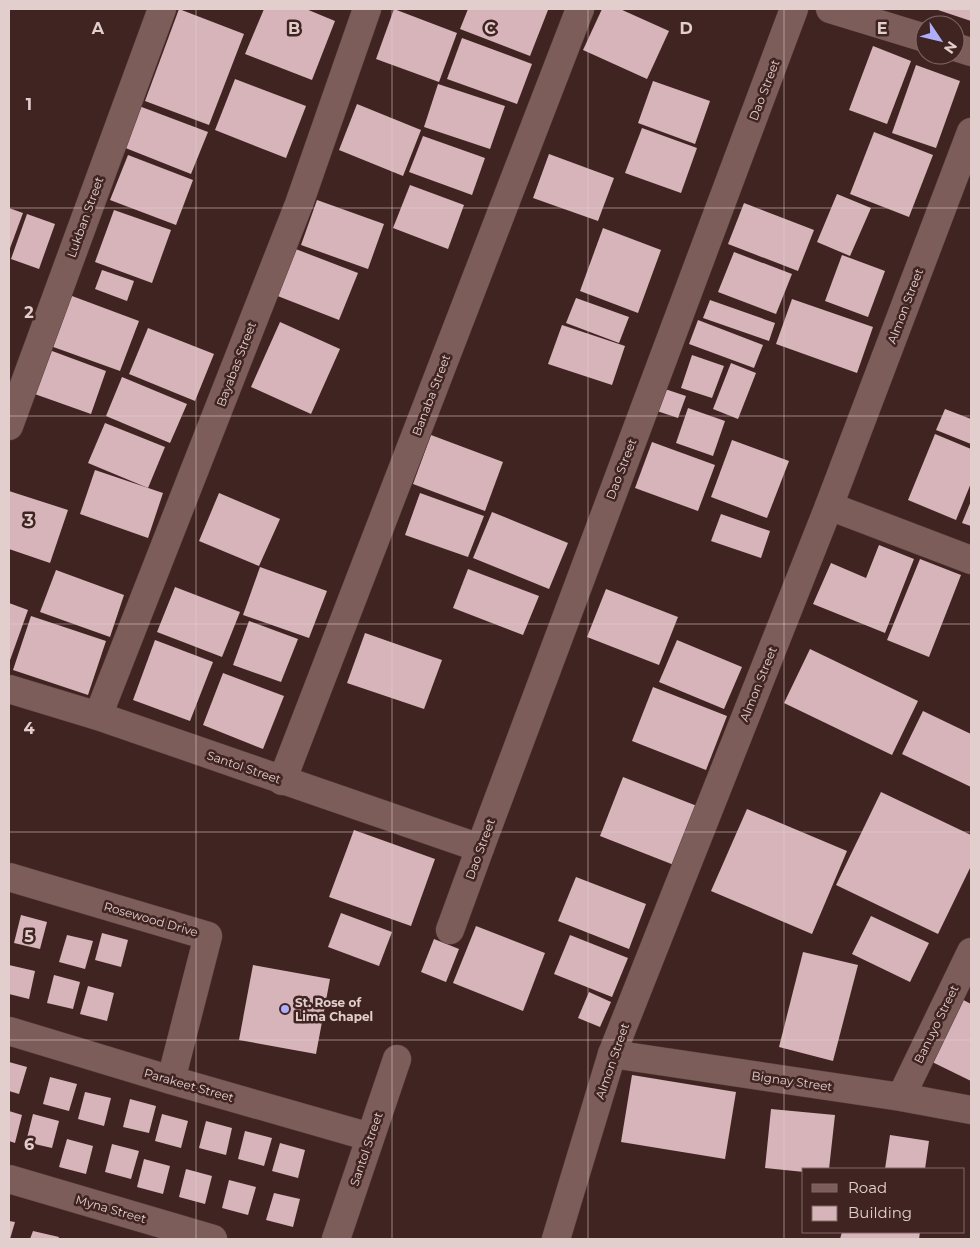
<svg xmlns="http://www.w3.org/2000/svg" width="980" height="1248" font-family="Montserrat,sans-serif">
<rect width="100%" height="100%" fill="#402422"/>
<!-- building -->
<g fill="#d7b3ba">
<polygon points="179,9 244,34 209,125 145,101"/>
<polygon points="264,9 306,9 335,21 312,80 245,54"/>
<polygon points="394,9 457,33 439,82 376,59"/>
<polygon points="468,9 544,9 548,10 530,56 460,29"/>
<polygon points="602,9 620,9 669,31 647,79 583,50"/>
<polygon points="935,9 971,9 971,21"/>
<polygon points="462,38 532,64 517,104 447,79"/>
<polygon points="873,46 911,61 887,124 849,110"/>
<polygon points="916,65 960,81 936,148 892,133"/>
<polygon points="235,79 306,106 286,158 215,130"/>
<polygon points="653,81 710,101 695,144 638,123"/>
<polygon points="438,84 505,106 490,149 424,127"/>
<polygon points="357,104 421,130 403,176 339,150"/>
<polygon points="139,106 208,132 191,174 123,147"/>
<polygon points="642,128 697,148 681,193 625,173"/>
<polygon points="874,132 933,155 909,217 850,194"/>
<polygon points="423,136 485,158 472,195 409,172"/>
<polygon points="549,154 614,178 598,221 533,198"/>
<polygon points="128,155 193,180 176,225 110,200"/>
<polygon points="410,185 464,205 448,249 393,228"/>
<polygon points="837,194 871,208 850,256 817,242"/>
<polygon points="317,200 384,224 368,269 301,245"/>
<polygon points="744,203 814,230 798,271 728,244"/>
<polygon points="9,208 23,213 9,251"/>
<polygon points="114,210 171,230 152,283 95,262"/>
<polygon points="27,214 55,224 39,269 11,259"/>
<polygon points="603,228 661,250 638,313 580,291"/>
<polygon points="293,248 358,273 339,320 275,295"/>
<polygon points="734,252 792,274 776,314 718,292"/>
<polygon points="842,255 885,271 868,317 825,301"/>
<polygon points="102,270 134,281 127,301 95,289"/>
<polygon points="64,293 139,321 120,371 45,344"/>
<polygon points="576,298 629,317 619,343 566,323"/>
<polygon points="792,299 873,327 857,373 776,344"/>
<polygon points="710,300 775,323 769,341 703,318"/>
<polygon points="698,320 763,345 754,368 689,344"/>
<polygon points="280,322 340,349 311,414 251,387"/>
<polygon points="562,325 625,346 612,385 548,364"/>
<polygon points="148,328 214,354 195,401 129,374"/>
<polygon points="44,348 106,371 91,414 29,392"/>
<polygon points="692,355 724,366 712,398 681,388"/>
<polygon points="731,363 756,373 738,419 713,409"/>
<polygon points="122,377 187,404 170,443 106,416"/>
<polygon points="665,389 686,396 678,418 657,411"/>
<polygon points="688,408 725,421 713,456 676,443"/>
<polygon points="945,409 971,419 971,444 936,430"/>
<polygon points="105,423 165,447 148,488 88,463"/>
<polygon points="935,434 971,449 971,483 956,520 908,500"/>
<polygon points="431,435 503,462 485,511 413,484"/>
<polygon points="732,440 789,461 767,518 711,497"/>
<polygon points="652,442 715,465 698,511 635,488"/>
<polygon points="95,470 163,493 148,538 80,514"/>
<polygon points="9,491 68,510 50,563 9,549"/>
<polygon points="219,493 280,519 259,566 199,541"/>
<polygon points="420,493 484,516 468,557 405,535"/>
<polygon points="971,501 971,526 962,523"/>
<polygon points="492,512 568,543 549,589 473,558"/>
<polygon points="721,514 770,531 761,558 711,541"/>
<polygon points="879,545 914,559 885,633 813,604 831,563 866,578"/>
<polygon points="920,559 961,575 929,657 887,640"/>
<polygon points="260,567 327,591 309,638 243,615"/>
<polygon points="468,569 539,596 523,635 453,608"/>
<polygon points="56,570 124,595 110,637 40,612"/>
<polygon points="175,587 240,612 222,657 157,632"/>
<polygon points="606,589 678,617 659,665 587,637"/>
<polygon points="9,603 28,610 9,663"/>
<polygon points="31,616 106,641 88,695 13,670"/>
<polygon points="249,621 298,639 281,682 233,665"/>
<polygon points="365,633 442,660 424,709 347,683"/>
<polygon points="155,640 213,662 190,721 133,700"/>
<polygon points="677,640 742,667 724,709 659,682"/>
<polygon points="810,649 918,701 892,755 784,703"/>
<polygon points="223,673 284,696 263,749 203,725"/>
<polygon points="653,687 727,716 706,770 632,741"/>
<polygon points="923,711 971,734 971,787 902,754"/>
<polygon points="623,777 697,806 674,865 600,836"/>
<polygon points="881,792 971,835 971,866 938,934 836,885"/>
<polygon points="747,809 847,851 812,934 711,891"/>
<polygon points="354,830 435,859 411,926 329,897"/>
<polygon points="576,877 646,904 629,949 558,921"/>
<polygon points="341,913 392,932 379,966 328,947"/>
<polygon points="21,915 47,922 40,949 14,943"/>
<polygon points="871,916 929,943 910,982 852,954"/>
<polygon points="476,926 545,953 523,1011 453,983"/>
<polygon points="102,933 128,940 121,967 95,960"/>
<polygon points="67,935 93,941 85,969 59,962"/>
<polygon points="570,935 628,958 612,997 554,974"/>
<polygon points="434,939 459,949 446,982 421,972"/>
<polygon points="803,952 858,965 833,1061 779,1047"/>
<polygon points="9,965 35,971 29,999 9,994"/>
<polygon points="253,965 330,979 316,1054 239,1040"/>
<polygon points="54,975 80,982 73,1009 47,1003"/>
<polygon points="88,986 114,993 107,1021 80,1014"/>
<polygon points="589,992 611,1002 600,1027 578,1018"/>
<polygon points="954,995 971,1004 971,1081 924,1058"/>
<polygon points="9,1062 27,1067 19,1094 9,1091"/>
<polygon points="632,1075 736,1092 725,1159 621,1142"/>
<polygon points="50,1077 77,1084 69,1111 43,1104"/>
<polygon points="85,1092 111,1098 104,1126 78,1119"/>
<polygon points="130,1099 156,1106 149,1133 123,1127"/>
<polygon points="771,1109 835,1115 829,1169 804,1169 804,1172 765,1168"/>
<polygon points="9,1111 22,1115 15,1143 9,1141"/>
<polygon points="33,1114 59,1121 52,1148 26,1142"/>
<polygon points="162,1114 188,1121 181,1148 155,1141"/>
<polygon points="206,1121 232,1128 226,1155 199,1148"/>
<polygon points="245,1131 272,1138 264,1166 238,1159"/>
<polygon points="890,1135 929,1141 925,1169 885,1169"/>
<polygon points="67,1139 93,1146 86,1174 59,1167"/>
<polygon points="280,1143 305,1150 298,1178 272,1171"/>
<polygon points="112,1144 139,1151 131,1179 105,1172"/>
<polygon points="144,1159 170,1166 163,1194 137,1187"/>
<polygon points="186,1169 212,1176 205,1204 179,1197"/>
<polygon points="229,1180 256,1187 248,1215 222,1208"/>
<polygon points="274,1193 300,1199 293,1227 266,1220"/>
<polygon points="9,1221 15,1222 10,1239 9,1239"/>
<polygon points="33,1231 59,1237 58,1239 30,1239"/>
<polygon points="842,1232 920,1232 919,1239 840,1239"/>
</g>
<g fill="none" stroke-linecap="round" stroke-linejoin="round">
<defs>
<g id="street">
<polyline points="830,9 925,38"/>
<polyline points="955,47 971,52"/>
<polyline points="9,426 162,9"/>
<polyline points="829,506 971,560"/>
<polyline points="9,689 98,716 480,848"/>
<polyline points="98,716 299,204 367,9"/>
<polyline points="282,781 580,9"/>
<polyline points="9,877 208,936 171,1080"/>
<polyline points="450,930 480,848 794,9"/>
<polyline points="9,1031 171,1080 370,1137"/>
<polyline points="612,1054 901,1097 971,1110"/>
<polyline points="901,1097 971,952"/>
<polyline points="9,1179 213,1239"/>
<polyline points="336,1239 397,1059"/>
<polyline points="556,1239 612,1054 829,506 971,132"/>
</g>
</defs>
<!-- street casing -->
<use href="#street" stroke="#5b4341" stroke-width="29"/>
<!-- street -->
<use href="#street" stroke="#7d5d5a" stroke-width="28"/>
</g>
<!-- grid -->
<path fill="none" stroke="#e2cfcd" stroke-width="1" stroke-opacity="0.55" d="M196,9V1239M392,9V1239M588,9V1239M784,9V1239M9,208H971M9,416H971M9,624H971M9,832H971M9,1040H971"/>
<!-- markers -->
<circle fill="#afaefa" stroke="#402422" stroke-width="2" cx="285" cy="1009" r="5"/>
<g text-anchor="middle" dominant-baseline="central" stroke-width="5" stroke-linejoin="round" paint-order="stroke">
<!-- street labels -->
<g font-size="12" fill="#e2cfcd" stroke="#402422">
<text transform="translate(764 90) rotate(-69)">Dao Street</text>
<text transform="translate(85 217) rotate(-70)">Lukban Street</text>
<text transform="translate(905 306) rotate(-69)">Almon Street</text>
<text transform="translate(236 364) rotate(-69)">Bayabas Street</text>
<text transform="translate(431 395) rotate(-69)">Banaba Street</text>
<text transform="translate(621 469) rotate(-69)">Dao Street</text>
<text transform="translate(758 684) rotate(-68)">Almon Street</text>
<text transform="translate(244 767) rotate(19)">Santol Street</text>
<text transform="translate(480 849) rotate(-70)">Dao Street</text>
<text transform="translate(151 919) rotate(16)">Rosewood Drive</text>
<text transform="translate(936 1024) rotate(-64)">Banuyo Street</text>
<text transform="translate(612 1061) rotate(-71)">Almon Street</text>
<text transform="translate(792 1081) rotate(8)">Bignay Street</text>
<text transform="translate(189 1085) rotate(16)">Parakeet Street</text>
<text transform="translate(366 1149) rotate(-71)">Santol Street</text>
<text transform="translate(111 1209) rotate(16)">Myna Street</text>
</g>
<!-- poi labels -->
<g font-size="12" font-weight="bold" fill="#e2cfcd" stroke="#402422" text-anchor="start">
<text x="295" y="1002">St. Rose of<tspan x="295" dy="14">Lima Chapel</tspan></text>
</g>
</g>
<g font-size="16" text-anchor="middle" font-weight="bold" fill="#e2cfcd" stroke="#402422" stroke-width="5" stroke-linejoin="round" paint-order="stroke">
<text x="98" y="34">A</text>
<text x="294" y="34">B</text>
<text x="490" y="34">C</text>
<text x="686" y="34">D</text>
<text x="882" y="34">E</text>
<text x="29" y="110">1</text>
<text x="29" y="318">2</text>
<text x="29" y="526">3</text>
<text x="29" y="734">4</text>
<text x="29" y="942">5</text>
<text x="29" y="1150">6</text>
</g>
<!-- border -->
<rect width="980" height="1248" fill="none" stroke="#e2cfcd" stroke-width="20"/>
<!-- legend -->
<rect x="802" y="1168" width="162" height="65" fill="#402422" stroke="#816866"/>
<rect x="812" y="1184" width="25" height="8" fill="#7d5d5a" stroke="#816866"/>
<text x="848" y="1193" font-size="15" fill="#e2cfcd">Road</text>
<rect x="812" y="1206" width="25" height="15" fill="#d7b3ba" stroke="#816866"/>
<text x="848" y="1218" font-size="15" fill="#e2cfcd">Building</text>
<!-- north arrow -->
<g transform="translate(940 40) rotate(125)"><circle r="24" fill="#402422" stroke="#816866"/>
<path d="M0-4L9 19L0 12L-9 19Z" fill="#afaefa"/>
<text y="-8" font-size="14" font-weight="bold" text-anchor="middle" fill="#e2cfcd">N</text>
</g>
</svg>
